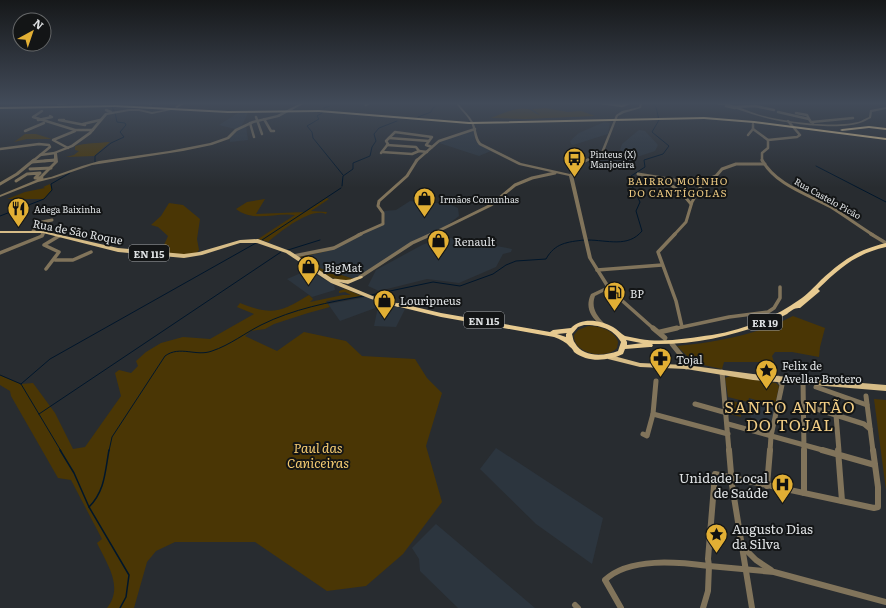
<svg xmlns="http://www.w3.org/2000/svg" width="886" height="608" font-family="Literata,serif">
<rect width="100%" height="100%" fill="#282c30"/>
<!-- built -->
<g fill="#2c353e">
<polygon points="238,113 248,113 241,127 235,129 219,125"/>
<polygon points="604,122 610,123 608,134 573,145 571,144 570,141 579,133"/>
<polygon points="246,126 248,140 230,142 230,138 235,132"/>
<polygon points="474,130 475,140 491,151 479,156 439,143 442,140"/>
<polygon points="639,130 645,131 658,145 655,151 640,156 622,154 623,152 620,150 622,144"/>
<polygon points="410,201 449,204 458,208 459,216 446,226 412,242 354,279 322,269 301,256 331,250 383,224 385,222 383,211 396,210"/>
<polygon points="454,238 512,249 511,252 503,254 496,267 459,283 427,279 379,291 368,286 376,270 422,245 437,239"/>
<polygon points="308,270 334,285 335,290 312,297 287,279"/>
<polygon points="367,297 386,304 405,309 396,327 374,326 378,307 340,321 328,304"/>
<polygon points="751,399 775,408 770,426 751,419 749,406"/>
<polygon points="496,448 603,518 592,564 536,524 480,469"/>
<polygon points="436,524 449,535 535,608 458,608 420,571 419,559 412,548"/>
</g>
<!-- green -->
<g fill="#4a3605">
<path d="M545,108L568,112L581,111L595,116L526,119L490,118C502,115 515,106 528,109C532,110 535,114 540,115L532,109Z"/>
<polygon points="25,134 36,134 52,139 27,139 14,142"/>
<path d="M110,142L94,156L66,157L74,155L79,151L75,150V146C85,143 98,143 110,142Z"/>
<polygon points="50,184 52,190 44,199 7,199 25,192 45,188 43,187"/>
<path d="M326,198L329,199L311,211L327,212L326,214C311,207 281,231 269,241V242L258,239L295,215C275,212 254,223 236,209L247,202L265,199L256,214L305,212Z"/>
<polygon points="169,203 183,205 200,219 197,239 199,250 196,254 184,255 165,253 170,247 164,245 168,236 158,227 151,225 161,216"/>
<path d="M324,250L327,251L301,257L322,269L354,279C334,286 315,267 299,257L305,253Z"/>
<path d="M345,289L362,296L326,301L330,307L308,313L274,324L265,329L251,331L245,336L277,351L304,332L346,341L362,356L415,359L427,378L442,393L426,446L442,502L403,554L366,586L327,591L255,542H175L156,551L147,562L134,608H107C124,587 107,564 97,543L102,539L71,480L58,478L11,396L10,391L0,385V375L21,384L33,383L55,413L73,449L85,447L121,396L115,373L119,370L131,373L138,366L136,361L146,352L161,343L183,337L210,339L254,314L237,307L240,303C272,316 281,312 309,295L313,299L310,302L343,295H351L345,292L339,293V291Z"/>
<path d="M793,316L825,328L820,347L819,357L792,352H775L772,356L774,362H724L722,369L694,363L677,346C718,342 756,335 793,316Z"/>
<path d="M588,326C600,326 614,330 618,342L617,348C606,360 573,354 574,335L578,330Z"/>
<polygon points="730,376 776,383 779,386 775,406 749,398 748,402 728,397 725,378"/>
<polygon points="874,399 886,400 886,490"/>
<polygon points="729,400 740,403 741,417 730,414"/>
</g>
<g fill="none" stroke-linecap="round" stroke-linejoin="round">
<!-- stream-far1 -->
<g stroke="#00162b" stroke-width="1">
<polyline points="112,107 114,111"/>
<polyline points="324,108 330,106 332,103"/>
<polyline points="322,113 317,116 319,119 307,126 312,132 313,138 343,175"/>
<polyline points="418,117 431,112 433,108 440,103"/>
<polyline points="95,162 95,156 111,143 124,137 120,132 126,125 125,123 117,122 115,113"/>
<polyline points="816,166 886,202"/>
<polyline points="342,186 343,176 353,169 353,163 370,156 372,147 376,141 374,134 379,128 397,121"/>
<polyline points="0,216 44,199 52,190 51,184 70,173"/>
<polyline points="262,240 341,188"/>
<path d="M588,240C607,240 628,248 642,231L636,211L640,202L631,184V176L645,167L644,160L663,154L669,146L652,132L659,120L656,107L652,103"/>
<polyline points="288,250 320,240"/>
<path d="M371,295L433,282L460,286L493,274L506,265L516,261L546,259C555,243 567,242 584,240"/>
<polyline points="0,375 21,384 61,451"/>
<polyline points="21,384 50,359 256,243"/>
<polyline points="39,414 281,252"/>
<path d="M109,451L112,437L165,356C180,345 196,357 212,351C230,345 245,333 261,325C293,309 329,302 364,296"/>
</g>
<!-- stream -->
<g stroke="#00162b" stroke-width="1.5">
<polyline points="60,450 74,473 89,507 129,575 126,597 120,608"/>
<path d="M89,507C105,491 105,472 109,450"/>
</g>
<!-- pedestrian -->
<polyline stroke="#81745b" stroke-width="1.5" points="718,104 722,104"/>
<!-- minor-far4 -->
<g stroke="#81745b" stroke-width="2.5">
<polyline points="602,103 622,106 629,103"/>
<polyline points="58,104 68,103"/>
<polyline points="150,104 152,103"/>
<polyline points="366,105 369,103"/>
<polyline points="726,106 735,108"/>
<polyline points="733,107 755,106 774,110"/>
<polyline points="106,110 111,112"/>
<polyline points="42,111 33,117 75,130 93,130"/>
<polyline points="778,112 809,119 811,122"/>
<polyline points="796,113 807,115 809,119"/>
<polyline points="256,117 262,134"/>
<polyline points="264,119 271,131 274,131"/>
<polyline points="38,120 52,117 50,116"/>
<polyline points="64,120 59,120 85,125"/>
<polyline points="250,123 254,137"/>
<polyline points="83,124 100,120"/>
<polyline points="753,124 753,129 768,140"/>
<polyline points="813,124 812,122 853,118"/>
<polyline points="25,131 44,123"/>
<polyline points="748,135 753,129"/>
<polyline points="389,138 429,141"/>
<polyline points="387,145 416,147 419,151"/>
<polyline points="68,148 53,140 75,131"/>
<polyline points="0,149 39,144 49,145 50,147 33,161"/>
<polyline points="382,152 412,154 419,151 427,152"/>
<polyline points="381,153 388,144 386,141 395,132 432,137 426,145 432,147"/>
<polyline points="40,155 55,153"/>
<polyline points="44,161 55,160"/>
<polyline points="416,161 439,141 475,129"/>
<polyline points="762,161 762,153 768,148 768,140 797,137 800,135 788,121"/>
</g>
<!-- minor-far3 -->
<g stroke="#81745b" stroke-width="3">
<path d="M762,160C776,185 807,194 831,207C845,216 859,226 873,235"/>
<polyline points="32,162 55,160"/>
<polyline points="30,169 51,168"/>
<polyline points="638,174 669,179 668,183 681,192 691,204"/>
<polyline points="669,179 701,185"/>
<polyline points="16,181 27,174 40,173 35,178 42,178"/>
<polyline points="0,184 17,174 34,160"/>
<polyline points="33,231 42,222 52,220"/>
<polyline points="42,235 43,232"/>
<polyline points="358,235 383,224 383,213 378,206 379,201 407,176 417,160"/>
<polyline points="430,235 491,205 515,185 532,178 555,173"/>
<polyline points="674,235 686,222 692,202 704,181 716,176 722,169 736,164 765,164"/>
</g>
<!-- minor-far2 -->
<g stroke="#81745b" stroke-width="3.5">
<polyline points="675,234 658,252 676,301 682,327"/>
<polyline points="871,234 886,243"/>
<polyline points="0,253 42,236 43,234"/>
<polyline points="294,256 334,248 361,234"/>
<polyline points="55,260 73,260 91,252"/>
<polyline points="46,269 59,252 44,245 59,236"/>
<polyline points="597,270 662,265"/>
<polyline points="360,277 412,243 432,234"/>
<polyline points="609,289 654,329"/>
<polyline points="673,329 729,317 768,312 774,308 780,298 780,287"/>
</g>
<!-- minor-far1 -->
<g stroke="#81745b" stroke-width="5">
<polyline points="653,328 665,338"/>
<polyline points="660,332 677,328"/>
<polyline points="672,344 688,364 686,367"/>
<polyline points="722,372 729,451"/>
<polyline points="803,380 804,451"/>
<polyline points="816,387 867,405"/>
<polyline points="866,396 873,451"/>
<polyline points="695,404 727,413"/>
<polyline points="804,405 864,424 870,429"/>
<polyline points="653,414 728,434"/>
<polyline points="836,415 839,451"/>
<polyline points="728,424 826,451"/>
<polyline points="643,434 647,436 653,414 656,381"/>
<polyline points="770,451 771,436 782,385 778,378"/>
</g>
<!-- minor -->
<g stroke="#81745b" stroke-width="6">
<polyline points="729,450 732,485 752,608"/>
<polyline points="804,450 804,493"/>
<polyline points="822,450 875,465"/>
<polyline points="838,450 842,501"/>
<polyline points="873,450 878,487 878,507 874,508 715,474 708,559 709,566 774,572 886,602"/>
<polyline points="767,486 770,450"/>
<polyline points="742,546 756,560 771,570"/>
<polyline points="575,605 578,608"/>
<path d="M621,608L605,580C629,557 678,562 709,566L708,591L703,608"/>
</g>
<!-- tertiary -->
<g fill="#81745b" fill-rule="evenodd">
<polygon points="181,103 185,103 177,108 175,107"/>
<polygon points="301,103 305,103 279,117 254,123 237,131 229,139 212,145 183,151 92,165 54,178 38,182 0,197 0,195 36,180 54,162 54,152 71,145 89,132 105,113 129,109 139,109 152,112 170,109 171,110 152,114 139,111 129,111 107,115 91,134 73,147 57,153 58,162 41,179 51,177 82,166 99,161 169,151 210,143 227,137 235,129 252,121 277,115"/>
<path d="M456,103H458C463,110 469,115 473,122C477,129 476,137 481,143L521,163L570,174L582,161L601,152L616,115L622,111L639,107L640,103H642L641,108L624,113L618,116L603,154L584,163L573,175L592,258L611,288L595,296C591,307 596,315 604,323L605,324L604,325H600C590,316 585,307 591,294L606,287L588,258L569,176L519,165L479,145C473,138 475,129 470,121C466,114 460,110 456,103Z"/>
<path d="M719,103C733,103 747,111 760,115C784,122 838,129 861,121C863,120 866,118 869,117L870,110L886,107V109L872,112L871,118C868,119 866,121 863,122C841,131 789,124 766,118C750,114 734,108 719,103Z"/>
</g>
<!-- primary -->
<g fill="#d6bc87" fill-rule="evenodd">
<path d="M0,231H43L118,248L184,254L199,252L240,240L258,239L290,251L333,279C337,278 341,280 346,280C352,280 356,276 362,276L363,277L362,278L348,284L339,282L375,297L400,304L401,305L398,307L371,299L331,283L286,253L257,243H240L202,255L184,258L118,252L43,233H0Z"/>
<polygon points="608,355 610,355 640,363 686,365 753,374 886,385 886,391 753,380 686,369 640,367 608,359 607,357"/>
</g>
<!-- trunk -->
<path fill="#e7ca90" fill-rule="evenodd" d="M886,243V247C855,254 840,268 818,289L820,291L819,292L800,308C798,308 796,308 794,309C792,310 789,312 787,314C780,318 772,321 764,324C728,337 691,345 652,344L653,345L652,347H650L625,349L623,354C608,361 588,363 574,352C573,350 572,348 570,347C566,342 560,339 554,337L441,317L396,306L395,305L398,303L441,313L550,332L553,330L571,328C581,317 601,320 613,327C617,329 621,334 625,336C630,337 635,338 640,339C664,343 689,338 712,335C742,330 774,318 799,300C807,295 814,287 821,280C843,260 857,250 886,243ZM584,325C599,325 613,328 621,342L618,351C605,356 583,358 575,343C573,341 573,337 572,334L578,327ZM567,333L566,334V337L557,334ZM626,340L641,343H643L627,345V342Z"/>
<!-- motorway -->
<g fill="#f8d899" fill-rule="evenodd">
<polygon points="115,105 228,111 319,110 469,122 704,117 754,121 886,138 886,140 754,123 704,119 469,124 319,112 228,113 115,107 0,109 0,107"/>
<polygon points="869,126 886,128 886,130 869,128 842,131 840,130 842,129"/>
</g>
</g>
<!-- sky -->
<linearGradient id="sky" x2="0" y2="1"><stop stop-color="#16181a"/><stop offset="0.55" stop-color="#424b59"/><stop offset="1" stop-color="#424b59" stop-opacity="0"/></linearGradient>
<rect width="886" height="188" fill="url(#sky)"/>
<!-- icons -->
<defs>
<symbol id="bus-pin" viewBox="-11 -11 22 30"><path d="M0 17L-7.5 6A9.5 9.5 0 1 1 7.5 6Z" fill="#e2af34" stroke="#131516"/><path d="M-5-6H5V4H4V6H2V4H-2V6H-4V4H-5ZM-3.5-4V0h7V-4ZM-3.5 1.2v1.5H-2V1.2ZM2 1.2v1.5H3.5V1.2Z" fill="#111"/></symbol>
<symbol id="shop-pin" viewBox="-11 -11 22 30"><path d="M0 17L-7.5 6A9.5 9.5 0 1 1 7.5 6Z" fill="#e2af34" stroke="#131516"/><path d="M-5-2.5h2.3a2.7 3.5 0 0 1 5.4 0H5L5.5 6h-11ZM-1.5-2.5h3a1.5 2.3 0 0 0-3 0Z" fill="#111"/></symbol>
<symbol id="restaurant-pin" viewBox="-11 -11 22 30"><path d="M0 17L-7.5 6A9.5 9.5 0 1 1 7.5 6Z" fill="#e2af34" stroke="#131516"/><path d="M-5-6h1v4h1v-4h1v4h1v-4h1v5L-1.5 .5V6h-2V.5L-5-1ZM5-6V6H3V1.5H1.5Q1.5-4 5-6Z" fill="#111"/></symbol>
<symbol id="fuel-pin" viewBox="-11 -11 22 30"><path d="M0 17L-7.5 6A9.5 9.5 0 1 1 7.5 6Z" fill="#e2af34" stroke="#131516"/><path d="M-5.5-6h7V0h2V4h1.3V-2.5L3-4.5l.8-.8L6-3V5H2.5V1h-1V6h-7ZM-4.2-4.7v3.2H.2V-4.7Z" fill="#111"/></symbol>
<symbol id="pharmacy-pin" viewBox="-11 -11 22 30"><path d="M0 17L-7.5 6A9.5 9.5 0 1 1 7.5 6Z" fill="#e2af34" stroke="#131516"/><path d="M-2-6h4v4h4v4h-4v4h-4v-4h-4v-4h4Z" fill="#111"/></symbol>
<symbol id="sight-pin" viewBox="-11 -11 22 30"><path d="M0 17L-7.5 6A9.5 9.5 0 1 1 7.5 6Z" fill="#e2af34" stroke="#131516"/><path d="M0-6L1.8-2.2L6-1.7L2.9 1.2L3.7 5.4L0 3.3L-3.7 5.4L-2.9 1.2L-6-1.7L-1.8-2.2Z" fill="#111"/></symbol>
<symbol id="hospital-pin" viewBox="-11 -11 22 30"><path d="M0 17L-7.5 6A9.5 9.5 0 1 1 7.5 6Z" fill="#e2af34" stroke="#131516"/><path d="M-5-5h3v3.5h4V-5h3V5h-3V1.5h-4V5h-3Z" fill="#111"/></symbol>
</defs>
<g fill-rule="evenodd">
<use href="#bus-pin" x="562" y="146" width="25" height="34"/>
<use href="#shop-pin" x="412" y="186" width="25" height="34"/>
<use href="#restaurant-pin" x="6" y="196" width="25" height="34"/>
<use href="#shop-pin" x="426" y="228" width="25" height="34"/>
<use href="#shop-pin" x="296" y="254" width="25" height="34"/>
<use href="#fuel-pin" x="602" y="280" width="25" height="34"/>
<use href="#shop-pin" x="372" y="288" width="25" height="34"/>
<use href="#pharmacy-pin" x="648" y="346" width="25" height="34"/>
<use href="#sight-pin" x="754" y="358" width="25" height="34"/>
<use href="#hospital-pin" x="770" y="472" width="25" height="34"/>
<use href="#sight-pin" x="704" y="522" width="25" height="34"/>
</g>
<g text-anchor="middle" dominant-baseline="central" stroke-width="4" stroke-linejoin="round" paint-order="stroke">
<!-- far-poi labels -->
<g font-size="9" fill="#dfe2e4" stroke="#131516" text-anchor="start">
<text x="590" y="154">Pinteus (X)<tspan x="590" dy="10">Manjoeira</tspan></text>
<text x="440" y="199">Irmãos Comunhas</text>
<text x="34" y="209">Adega Baixinha</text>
</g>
<!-- far-street labels -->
<g font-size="9" fill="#dfe2e4" stroke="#131516">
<text transform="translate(828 198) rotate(29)">Rua Castelo Picão</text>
</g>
<!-- far-neighbourhood labels -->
<g font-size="10" letter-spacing="1" fill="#f2ce85" stroke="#131516">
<text x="678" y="180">BAIRRO MOÍNHO<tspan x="678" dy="12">DO CANTÍGOLAS</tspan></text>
</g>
<!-- shield labels -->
<g fill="#131516" stroke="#a2a4a6" stroke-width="1">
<rect x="129" y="245" width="40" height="16" rx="3"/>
<rect x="464" y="312" width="40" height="16" rx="3"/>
<rect x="748" y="314" width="34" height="16" rx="3"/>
</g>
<g font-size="10" font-weight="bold" fill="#dfe2e4">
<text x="149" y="253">EN 115</text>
<text x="484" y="320">EN 115</text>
<text x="765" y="322">ER 19</text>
</g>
<!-- street labels -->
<g font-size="11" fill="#dfe2e4" stroke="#131516">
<text transform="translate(78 231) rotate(11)">Rua de São Roque</text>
</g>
<!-- poi labels -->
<g font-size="11" fill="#dfe2e4" stroke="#131516" text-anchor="start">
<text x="454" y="241">Renault</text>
<text x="324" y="267">BigMat</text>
<text x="630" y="293">BP</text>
<text x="400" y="300">Louripneus</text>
<text x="676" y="359">Tojal</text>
<text x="782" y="365">Felix de<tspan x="782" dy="13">Avellar Brotero</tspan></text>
</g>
<!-- near-park labels -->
<g font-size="13" font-style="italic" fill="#f6cc72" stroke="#131516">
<text x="318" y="447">Paul das<tspan x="318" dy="15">Caniceiras</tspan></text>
</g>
<!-- near-poi labels -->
<g font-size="13" fill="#dfe2e4" stroke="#131516" text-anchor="end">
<text x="768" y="477">Unidade Local<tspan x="768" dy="15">de Saúde</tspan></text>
<text x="732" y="528" text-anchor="start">Augusto Dias<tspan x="732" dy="15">da Silva</tspan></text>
</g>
<!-- near-quarter labels -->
<g font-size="16" letter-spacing="1" fill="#f2ce85" stroke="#131516">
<text x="790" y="406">SANTO ANTÃO<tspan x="790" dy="18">DO TOJAL</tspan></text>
</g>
</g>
<!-- north arrow -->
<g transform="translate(32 32) rotate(40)"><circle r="19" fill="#131516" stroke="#656768"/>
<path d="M0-3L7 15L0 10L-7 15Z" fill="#e2af34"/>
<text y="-6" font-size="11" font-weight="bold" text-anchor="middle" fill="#dfe2e4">N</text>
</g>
</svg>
